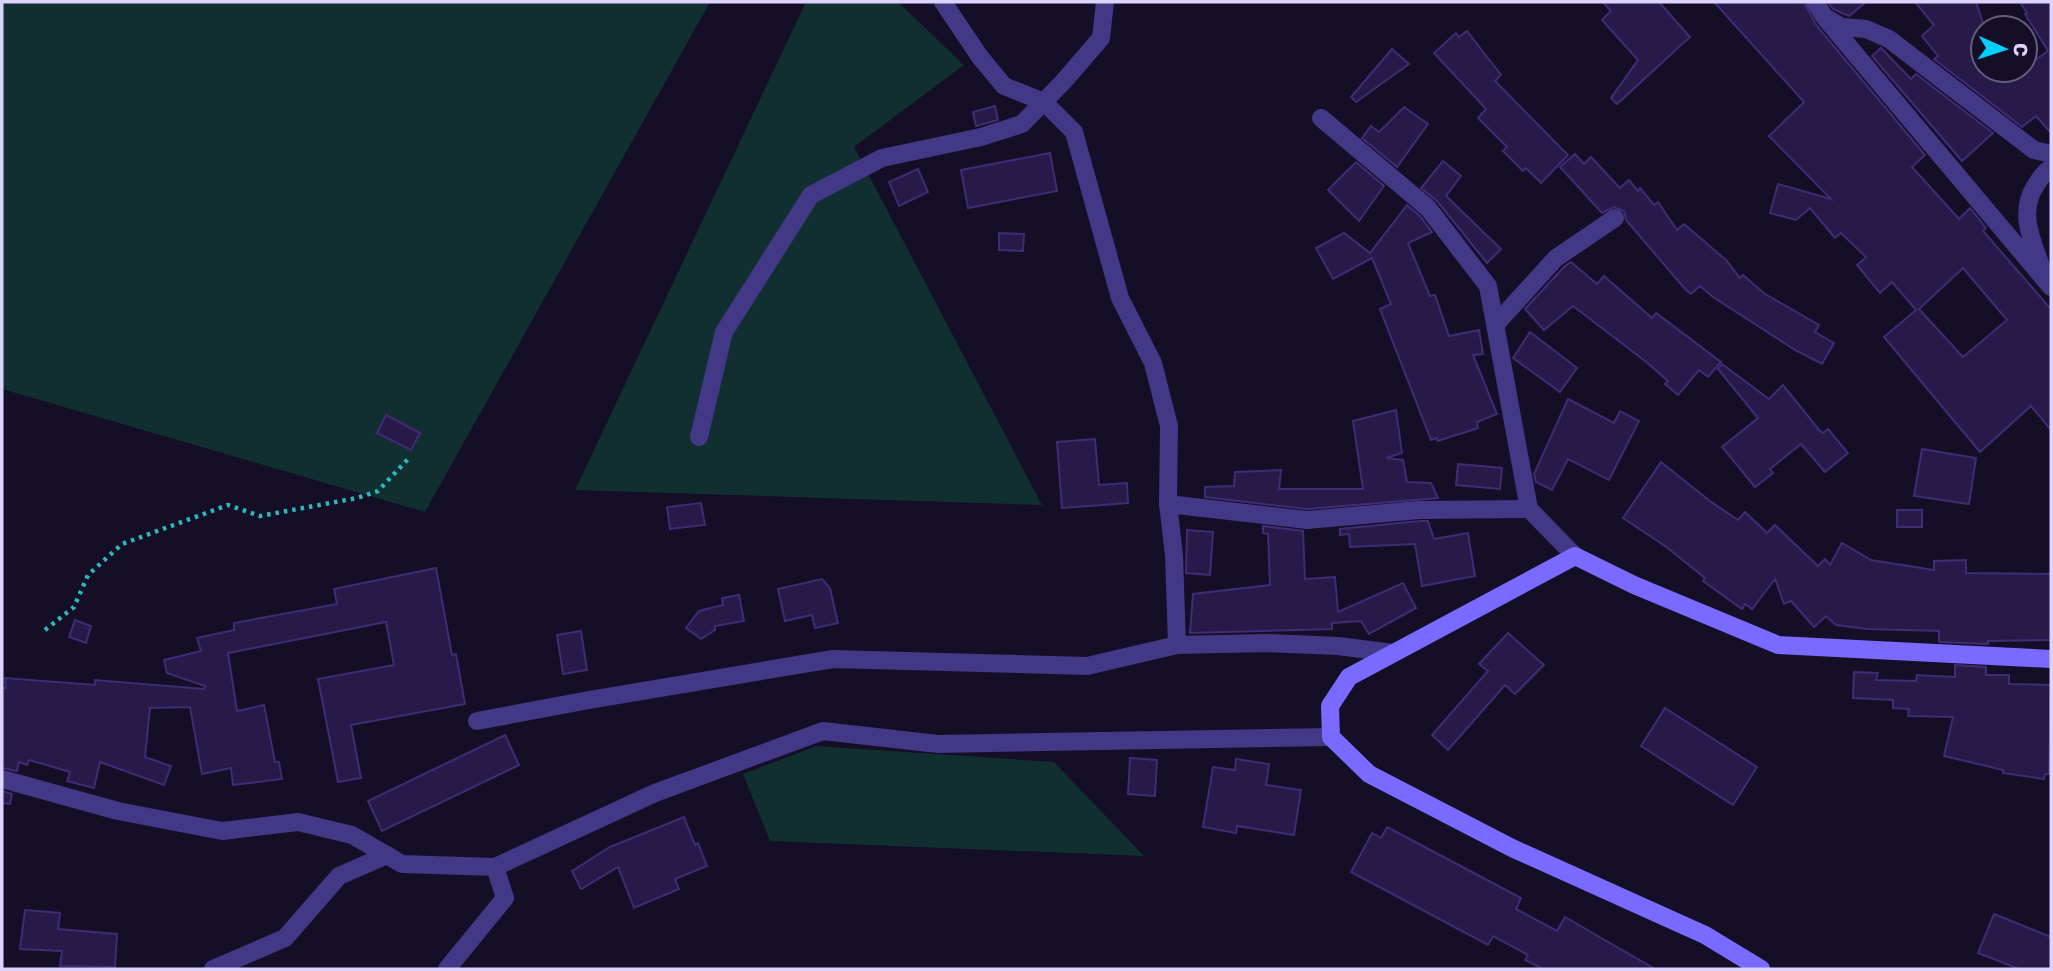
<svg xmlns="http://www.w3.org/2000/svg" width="2053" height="971" font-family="Rubik,sans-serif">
<rect width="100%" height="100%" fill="#140e26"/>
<!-- green -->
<g fill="#112f30">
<polygon points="2,2 710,2 425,512 2,389"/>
<polygon points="806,2 898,2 964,65 854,147 1042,505 575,490"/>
<polygon points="816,746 1054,762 1144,856 770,841 743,774"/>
</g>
<!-- building -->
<g fill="#271a48" stroke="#402b74" stroke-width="2" fill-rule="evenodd">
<polygon points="1603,2 1659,2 1690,37 1617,104 1611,98 1638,60 1602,20 1611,11"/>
<path d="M1714,2H1804L1816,25L1925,155L1912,167L1959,219L1970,208L1986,228L1983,231L2051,309V430L2031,406L1980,452L1884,337L1916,310L1892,282L1880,293L1857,265L1866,257L1841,233L1835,238L1810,208L1796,220L1770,213L1778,184L1831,199L1769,136L1804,102ZM1963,268L2007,320L1963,357L1919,309Z"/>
<polygon points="1828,2 1866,2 1849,16 1833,9"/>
<polygon points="1915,2 1976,2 1983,23 1983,70 2025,70 2025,67 2048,51 2025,14 2027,13 2020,2 2051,2 2051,133 2036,116 2022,127 1934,59 1938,56 1922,36 1934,25"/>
<polygon points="1467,31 1501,75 1495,81 1568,155 1541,183 1526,168 1523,171 1503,151 1507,147 1478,118 1486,109 1434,53 1456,33 1459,37"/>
<polygon points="1881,48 1911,79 1916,74 1993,133 1962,161 1872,56"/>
<polygon points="1392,49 1409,64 1356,102 1351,97"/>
<polygon points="995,106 998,120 976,126 973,112"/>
<polygon points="1404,107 1428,124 1397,167 1362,138 1371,126 1379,132"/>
<polygon points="1050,153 1057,191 968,208 961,170"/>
<polygon points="1575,154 1584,164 1591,157 1620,188 1629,180 1638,191 1640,188 1654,205 1658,202 1677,230 1684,224 1726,260 1740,278 1743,275 1765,294 1819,325 1815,332 1834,343 1822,364 1795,350 1713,297 1700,286 1691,294 1685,289 1626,220 1624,211 1614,207 1602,213 1560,167"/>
<polygon points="1443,161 1461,176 1446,196 1501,249 1487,263 1437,201 1421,188"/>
<polygon points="1356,162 1384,186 1359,221 1328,190"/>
<polygon points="918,169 928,192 899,206 889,182"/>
<polygon points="1407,205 1420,216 1432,232 1408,243 1430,296 1435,295 1449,336 1479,330 1483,354 1473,355 1497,414 1477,422 1478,428 1438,441 1437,438 1431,440 1380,309 1391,304 1372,258 1333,279 1316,248 1344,233 1370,253"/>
<polygon points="999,233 1024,234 1023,251 999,250"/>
<polygon points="1571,262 1597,284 1604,276 1652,318 1656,313 1721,362 1708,377 1699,370 1678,395 1665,384 1668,381 1645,361 1573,306 1544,330 1525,309 1564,267"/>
<polygon points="1530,332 1577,368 1560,392 1513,358"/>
<polygon points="1722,364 1769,399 1783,385 1820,431 1823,433 1828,429 1848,453 1825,472 1801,444 1770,469 1773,473 1755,487 1722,447 1758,418 1718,369"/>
<polygon points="1568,399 1614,423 1620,411 1639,421 1609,480 1568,459 1552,490 1536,482 1534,474"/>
<polygon points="1396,410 1402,453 1386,458 1403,460 1407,482 1431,483 1438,498 1307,509 1205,497 1205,487 1234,486 1235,472 1281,470 1279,489 1363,489 1353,421"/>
<polygon points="386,415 420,433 411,450 377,433"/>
<polygon points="1095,439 1099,485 1127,483 1128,503 1062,508 1057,442"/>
<polygon points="1922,449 1976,458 1969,504 1914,496"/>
<polygon points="1661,462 1710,501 1738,520 1745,512 1767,533 1775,525 1818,566 1825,559 1830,565 1842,543 1871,560 1934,570 1934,561 1966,560 1966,573 2051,574 2051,640 1988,641 1988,644 1939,642 1939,631 1867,629 1836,625 1826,616 1814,627 1791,601 1784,604 1775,579 1752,609 1745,604 1742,609 1703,581 1705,578 1665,546 1623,518"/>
<polygon points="1458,464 1502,468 1500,489 1456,485"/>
<polygon points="701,503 705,525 670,529 667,507"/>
<rect x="1897" y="510" width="25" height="17"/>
<polygon points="1420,521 1428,521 1434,539 1468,533 1475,576 1422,586 1415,544 1350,547 1349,534 1340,535 1340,529"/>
<polygon points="1263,526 1303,531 1305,579 1335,577 1338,612 1403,583 1416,608 1369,634 1361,621 1332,623 1332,629 1190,633 1193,594 1270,585 1268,534 1263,533"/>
<polygon points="1187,530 1213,532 1210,575 1186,573"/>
<polygon points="436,568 452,655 456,654 465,704 351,725 361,778 338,782 318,679 394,665 386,622 228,653 237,711 264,705 275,762 279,762 282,779 233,785 231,768 202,774 190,707 150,708 145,757 171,766 164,785 100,762 94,788 67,781 70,772 29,760 27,765 19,762 17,771 2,768 2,688 6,688 5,678 95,685 95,680 204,689 205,686 167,673 164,660 201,651 197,638 234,630 234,623 337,604 334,589"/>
<polygon points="822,579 830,588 838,623 815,628 812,615 785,621 778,589"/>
<polygon points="739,595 744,621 715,626 715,630 701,639 686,628 699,611 723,605 722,598"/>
<polygon points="75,620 91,626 86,643 69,637"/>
<polygon points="581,631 587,670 563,674 557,635"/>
<polygon points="1508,633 1544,665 1515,694 1505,685 1448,750 1432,735 1488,671 1479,664"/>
<polygon points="1955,665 1986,667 1986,675 2009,675 2009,684 2051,685 2049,774 2045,774 2044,779 2003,773 2003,770 1944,756 1953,717 1908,716 1909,709 1893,708 1893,700 1853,698 1854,672 1878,673 1876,680 1916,681 1917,675 1955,677"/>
<polygon points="1665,708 1757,767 1733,805 1641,746"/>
<polygon points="505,735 519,765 382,831 368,801"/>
<polygon points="1130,758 1157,760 1155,796 1128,794"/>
<polygon points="1236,759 1269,764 1266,785 1301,790 1294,835 1237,826 1236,833 1203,827 1213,767 1235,770"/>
<polygon points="2,791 12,794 10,804 2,803"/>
<polygon points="684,817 695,845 698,843 707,866 675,879 679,889 634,908 618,867 581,889 572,871 610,847"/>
<polygon points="1387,827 1521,898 1516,909 1557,931 1565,917 1655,969 1543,969 1525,960 1528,955 1493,936 1488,945 1351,872 1372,833 1381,838"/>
<polygon points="25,910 60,913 58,929 117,934 115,967 60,966 62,951 20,949"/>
<polygon points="1994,914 2051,937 2051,969 2019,969 1978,953"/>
</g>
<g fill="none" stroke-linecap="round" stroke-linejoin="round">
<!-- path -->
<polyline stroke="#2cb7bb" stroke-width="4.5" stroke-dasharray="3.5 5" stroke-linecap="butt" points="45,630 74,607 88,575 122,544 228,505 260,516 357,498 378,491 409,458"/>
<!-- street -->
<g stroke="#423886" stroke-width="18">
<polyline points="943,2 980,57 1004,86 1044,102 1074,132 1120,298 1153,363 1169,426 1168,504 1174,555 1177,645"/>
<polyline points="1815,2 1825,18 2051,287"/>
<polyline points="1828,19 1842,27 1866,29 1889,39 2034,150 2051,154"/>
<polyline points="1321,118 1428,208 1488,286 1529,509 1575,556"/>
<path d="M2043,272C2034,244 2018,216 2034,188C2039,180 2043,173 2051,168"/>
<polyline points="1496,324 1556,258 1615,218"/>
<polyline points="699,437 724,332 811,195 882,158 981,137 1022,124 1063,82 1101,38 1105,2"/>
<polyline points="1168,504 1307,520 1419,510 1529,509"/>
<polyline points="477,721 589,700 833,659 1087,666 1177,645 1267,643 1338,646 1393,653"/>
<polyline points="2,779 118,811 222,831 298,822 352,835 402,864 495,867"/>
<polyline points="213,969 285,938 339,876 387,855"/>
<polyline points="447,969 505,898 495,867 655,793 823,731 938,744 1331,737"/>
</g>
<!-- secondary -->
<polyline stroke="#7b6aff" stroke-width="18" points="1761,969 1705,935 1512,848 1369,774 1331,737 1330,706 1349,677 1575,556 1634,585 1778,645 2051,659"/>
</g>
<!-- border -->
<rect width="2053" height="971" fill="none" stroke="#dcd3ff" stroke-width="7"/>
<!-- north arrow -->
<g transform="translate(2004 49) rotate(93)"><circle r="33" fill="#140e26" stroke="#645d7d" stroke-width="2"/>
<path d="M0-5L12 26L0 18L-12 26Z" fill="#00cffe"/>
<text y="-10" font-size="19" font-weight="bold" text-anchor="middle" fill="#dcd3ff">С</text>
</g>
</svg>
